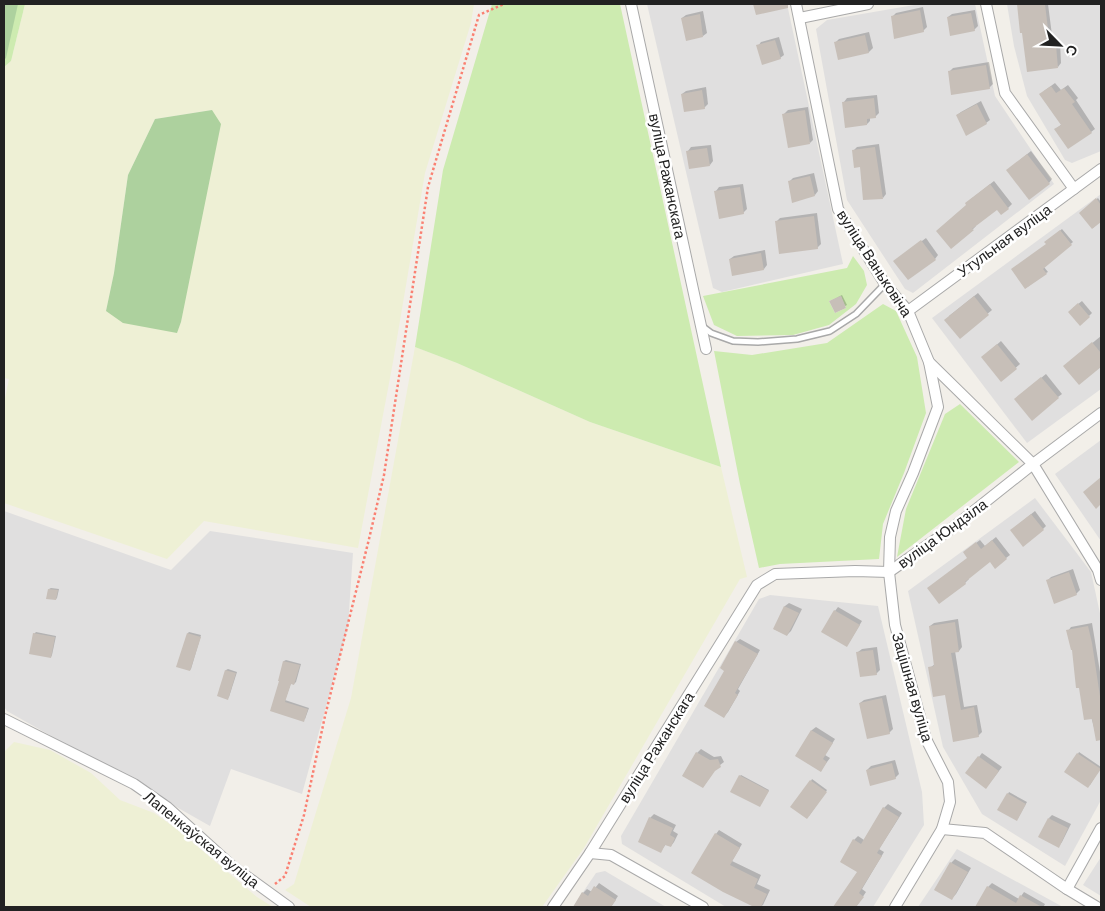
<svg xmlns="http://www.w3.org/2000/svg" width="1105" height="911" font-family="Barlow,sans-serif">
<rect width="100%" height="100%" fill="#f2efe9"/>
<!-- residential -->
<g fill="#e0dfdf">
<polygon points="647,4 787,4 843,264 722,292 713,288"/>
<polygon points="920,4 975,4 995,96 1054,184 913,293 905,289 847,200 816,29 827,20"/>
<polygon points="1007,4 1101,4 1101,151 1072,163 1065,160 1027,96 1014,46"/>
<polygon points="1101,194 1101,389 1027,443 932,318"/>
<polygon points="1101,440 1101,541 1055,474"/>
<polygon points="1035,498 1091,572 1101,618 1101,800 1065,866 982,814 943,747 908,591"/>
<polygon points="4,511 171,570 210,531 353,553 348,626 302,794 231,769 210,826 7,711 4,707"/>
<polygon points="770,595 878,606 922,792 924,825 873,907 726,907 622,844 621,836 759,599"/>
<polygon points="957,849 1063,907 918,907"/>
<polygon points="1101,857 1101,896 1083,885"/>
<polygon points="605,871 666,907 573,907 596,873"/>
</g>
<!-- farmland -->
<g fill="#eef0d5" fill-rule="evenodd">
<path d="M25,4H474L471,23L425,173L393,362L358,548L204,521L167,559L4,503V403L9,379L4,378V67L11,61ZM212,110L181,322L177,332L106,311L114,273L128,175L155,119Z"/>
<polygon points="415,347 457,363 590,422 721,467 747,577 740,579 584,848 542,907 311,907 285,890 294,884 351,698"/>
<polygon points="14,742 50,750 91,773 120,800 154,813 177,829 257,897 273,907 4,907 4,752"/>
</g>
<!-- grass -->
<g fill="#cdebb0" fill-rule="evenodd">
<polygon points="4,4 25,4 11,61 4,67"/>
<polygon points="492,4 620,4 721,467 590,422 457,363 415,347 443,170"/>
<path d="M853,256L864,271L867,285L856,304L829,325L793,335L737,336L714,325L703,296L847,268ZM841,296L846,308L835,313L829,301Z"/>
<polygon points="883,304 896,311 917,357 926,413 904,473 883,524 879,559 780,564 759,568 740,484 714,351 752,355 827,343"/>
<polygon points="960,404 1019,462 897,557 906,509 945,414"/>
</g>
<!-- forest -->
<g fill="#add19e">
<polygon points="4,4 18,4 6,58 4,60"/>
<polygon points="212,110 221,124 181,322 177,333 123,323 106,311 114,273 128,175 155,119"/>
</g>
<!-- shadow -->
<g fill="#0003">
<polygon points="1018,4 1048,4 1053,43 1060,42 1061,63 1058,67"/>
<polygon points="923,7 927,27 923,31 892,17 896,13"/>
<polygon points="975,10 978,26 974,30 948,17 952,14"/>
<polygon points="703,11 707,33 703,36 682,18 686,15"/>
<polygon points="869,32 873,48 869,52 839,59 835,43 839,39"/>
<polygon points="779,37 784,55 780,58 758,46 761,42"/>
<polygon points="989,62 993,84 989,88 949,72 953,68"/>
<polygon points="1055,83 1061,90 1068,85 1078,98 1076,100 1095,129 1091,132 1056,129 1062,124 1044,91"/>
<polygon points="706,87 708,104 704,108 682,94 686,91"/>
<polygon points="877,95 879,113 875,117 870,117 870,121 867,124 844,102 847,98"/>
<polygon points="981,101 990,120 986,123 957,115 961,112"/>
<polygon points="808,107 813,140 810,143 784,114 788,110"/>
<polygon points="879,144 886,194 883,198 861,165 853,151 857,147"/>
<polygon points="711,145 713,161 710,165 688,151 691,147"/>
<polygon points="1031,151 1052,179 1049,183 1011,167"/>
<polygon points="814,173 818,191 815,195 789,182 793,178"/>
<polygon points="994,181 1012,204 1008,208 997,208 975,225 976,226 973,229 951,248 970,200"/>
<polygon points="743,184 747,209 743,213 716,191 719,187"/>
<polygon points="1098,198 1101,202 1101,220 1093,228 1080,213"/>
<polygon points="817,213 821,244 817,248 776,222 780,218"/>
<polygon points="1062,229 1073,242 1044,267 1048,272 1046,273 1026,288 1047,244 1046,242"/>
<polygon points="926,238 938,255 935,259 899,258"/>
<polygon points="765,250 767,265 764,269 730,259 734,256"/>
<polygon points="978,293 992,310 960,337 949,316"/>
<polygon points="842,295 847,305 835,311 832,300"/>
<polygon points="1082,301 1092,313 1089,316 1073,308"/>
<polygon points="1101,336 1101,365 1079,383 1069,362"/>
<polygon points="1001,341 1020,364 1001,381 986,354"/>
<polygon points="1046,374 1062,394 1058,397 1020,395"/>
<polygon points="1035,511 1046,526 1043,529 1015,527"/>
<polygon points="996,537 1010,555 1006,558 990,561 968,578 969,579 965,583 939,603 968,558 968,549 980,540 985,546"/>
<polygon points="1073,569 1080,590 1076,594 1047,581 1051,577"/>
<polygon points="51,588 59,589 57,598 56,599 49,589"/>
<polygon points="789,603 802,609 791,631 787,635 774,629 785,606"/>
<polygon points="838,607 862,621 850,641 847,645 835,611"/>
<polygon points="958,619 962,647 959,651 955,651 964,707 977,705 982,732 978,736 946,693 930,668 935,664 930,626 934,623"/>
<polygon points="1092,623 1101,678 1101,730 1095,731 1068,631 1071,627"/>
<polygon points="36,632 56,636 52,655 51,657 34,634"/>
<polygon points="189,632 201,635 191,669 190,670 188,633"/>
<polygon points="740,639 760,650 738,689 740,691 728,712 724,716 726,670 736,642"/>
<polygon points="877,647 880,670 876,674 858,652 862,649"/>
<polygon points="286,660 301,664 296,682 294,684 291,683 285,700 309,708 305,719 271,710 281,680 284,661"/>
<polygon points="228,669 237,672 229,697 228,698 226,670"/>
<polygon points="886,695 893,729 889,733 860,703 864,700"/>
<polygon points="816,727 835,739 825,755 830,758 821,770 797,756 812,730"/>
<polygon points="701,749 714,757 721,756 724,762 716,768 703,787 697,753"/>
<polygon points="1079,752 1101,767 1090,785 1078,754"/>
<polygon points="982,753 1002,767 989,784 967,773"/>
<polygon points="895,760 899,774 895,778 867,770 871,766"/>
<polygon points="741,775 769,790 761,804 740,776"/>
<polygon points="812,779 827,790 809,816 811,781"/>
<polygon points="1009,792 1027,802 1018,818 1008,794"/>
<polygon points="888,804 902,813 879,849 884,852 862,889 866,892 856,907 834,907 859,872 854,840 858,836 864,840 884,808"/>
<polygon points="654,814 676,825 673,831 678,834 674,842 671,846 666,844 661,851 650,818"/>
<polygon points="1052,815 1071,824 1062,842 1059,846 1049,818"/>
<polygon points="719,830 742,844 732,861 761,875 757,884 770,890 763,905 760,907 757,907 724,891 716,834"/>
<polygon points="955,859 971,868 956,894 952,898 951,863"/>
<polygon points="599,883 618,896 611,907 575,907 583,893 587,889 592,892"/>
<polygon points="992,883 1019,899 1024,892 1045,904 1044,906 1046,907 979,907 977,906 988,887"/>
</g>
<!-- building -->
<g fill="#c7bfb8">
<polygon points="753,4 788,4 788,8 756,15"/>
<polygon points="1017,4 1045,4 1050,46 1056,45 1058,68 1027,72 1022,33 1020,33"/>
<polygon points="920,10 924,32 894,39 891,16"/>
<polygon points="971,13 975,31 950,36 947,17"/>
<polygon points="700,14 703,37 686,41 681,18"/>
<polygon points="865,35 869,53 838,60 834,42"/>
<polygon points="775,40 781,59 762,65 756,45"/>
<polygon points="986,65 990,89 951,95 948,71"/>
<polygon points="1051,86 1056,93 1064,88 1075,102 1072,104 1092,133 1068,149 1054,129 1061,125 1039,94"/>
<polygon points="702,90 705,109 684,112 681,94"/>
<polygon points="874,98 876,118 867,119 867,125 845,128 842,102"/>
<polygon points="977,104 987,124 966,136 956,115"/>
<polygon points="805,110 810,144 788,148 782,114"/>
<polygon points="875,147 883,199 863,200 860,167 854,168 852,150"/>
<polygon points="707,148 710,166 689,169 686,151"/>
<polygon points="1027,154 1050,184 1029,200 1006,170"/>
<polygon points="810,176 815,196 792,203 788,181"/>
<polygon points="990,184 1009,209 1001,215 997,210 972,229 974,230 951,249 936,231 966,205 965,203"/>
<polygon points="740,187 744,214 719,219 714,191"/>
<polygon points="1096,198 1101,205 1101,222 1092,229 1079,213"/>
<polygon points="814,216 818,249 779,254 775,221"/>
<polygon points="1060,230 1072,245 1043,269 1047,274 1025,289 1011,269 1046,244 1044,242"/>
<polygon points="921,240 936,260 908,280 893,261"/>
<polygon points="761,253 764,270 732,276 729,259"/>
<polygon points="841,296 846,308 835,313 829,301"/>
<polygon points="974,296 989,315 960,339 944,320"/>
<polygon points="1078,303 1090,317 1080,326 1068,312"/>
<polygon points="1092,342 1101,353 1101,367 1079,385 1063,366"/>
<polygon points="997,344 1017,369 1001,382 981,357"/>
<polygon points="1041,377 1059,398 1032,421 1014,399"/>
<polygon points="1101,477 1101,504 1096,509 1083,492"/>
<polygon points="1031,514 1044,530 1023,547 1010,530"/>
<polygon points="992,540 1007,559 995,569 990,562 965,582 966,584 939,604 927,588 967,558 963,552 976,542 981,549"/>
<polygon points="1069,572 1077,595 1054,604 1046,580"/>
<polygon points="48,589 58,590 56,600 46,599"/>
<polygon points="784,606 799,613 787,636 773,629"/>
<polygon points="834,610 860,625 847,647 821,632"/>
<polygon points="955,622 959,652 951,653 961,710 974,707 979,737 953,742 945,695 933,697 928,667 934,666 929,626"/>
<polygon points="1088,626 1092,643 1101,703 1101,740 1096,741 1092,719 1084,720 1079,688 1076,688 1072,650 1071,650 1066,630"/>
<polygon points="33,633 55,637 51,658 29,654"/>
<polygon points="187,633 201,637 190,671 176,667"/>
<polygon points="735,641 758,654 735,693 738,695 724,718 704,706 724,671 720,668"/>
<polygon points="873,650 877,675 860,677 856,652"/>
<polygon points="283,661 300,665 294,685 291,684 285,702 308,709 304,722 270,711 279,681 278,681"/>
<polygon points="225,670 236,673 228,700 217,696"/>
<polygon points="882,698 890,734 867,739 859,703"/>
<polygon points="811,730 833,743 823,759 827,762 821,772 795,756"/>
<polygon points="696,752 710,760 718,759 721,767 715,771 703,788 682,776"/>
<polygon points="1077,753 1101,769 1088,788 1064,772"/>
<polygon points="978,756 999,771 986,789 965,773"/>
<polygon points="892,763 896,779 870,786 866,770"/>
<polygon points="739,775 769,791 760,807 730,792"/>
<polygon points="810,780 827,792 807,819 790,807"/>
<polygon points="1007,793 1026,804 1017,821 997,810"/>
<polygon points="883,807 899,817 877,853 882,856 859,893 864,897 856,907 833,907 857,872 840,862 853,839 861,844"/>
<polygon points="649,817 673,828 670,835 675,838 671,847 665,845 661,853 638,842"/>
<polygon points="1048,818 1068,828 1059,848 1038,837"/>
<polygon points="715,833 740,848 730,865 758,879 754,888 767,894 761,907 754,907 723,892 691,873"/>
<polygon points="950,862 968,872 952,900 934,890"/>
<polygon points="594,886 616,900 611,907 573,907 582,892 588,896"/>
<polygon points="987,886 1016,903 1020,895 1042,907 975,907"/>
</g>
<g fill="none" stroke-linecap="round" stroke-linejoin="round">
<defs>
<polyline id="service" points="703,327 711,333 733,341 758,342 797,339 830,331 856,314 885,284"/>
<g id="minor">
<polyline points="631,4 706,349"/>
<polyline points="796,4 838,209 885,284 908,311 929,362 1033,464 1098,570 1101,580"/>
<polyline points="986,4 1005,93 1074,189"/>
<polyline points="800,18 868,4"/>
<polyline points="908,311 1101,169"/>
<polyline points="4,719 134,784 167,807 231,865 289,907"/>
<polyline points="942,829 985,833 1067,889 1097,907"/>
<polyline points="590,853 611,855 703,907"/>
<polyline points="1067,889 1101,828"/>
<polyline points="553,907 590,853 757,585 775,574 855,571 889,572 955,526 1033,464 1101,413"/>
<polyline points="895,907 942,829 950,802 948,782 926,739 895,625 889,572 890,537 896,511 913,473 938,407 929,362"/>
</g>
</defs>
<!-- service casing -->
<use href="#service" stroke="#a9a9a9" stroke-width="8"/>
<!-- minor casing -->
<use href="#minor" stroke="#a9a9a9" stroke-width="12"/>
<!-- path -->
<polyline stroke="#fa8072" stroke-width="2.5" stroke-dasharray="2.5 2.5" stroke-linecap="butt" points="275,884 285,876 304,815 325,716 369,539 384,475 428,187 479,15 504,4"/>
<!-- service -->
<use href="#service" stroke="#fff" stroke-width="5"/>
<!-- minor -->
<use href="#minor" stroke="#fff" stroke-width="10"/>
</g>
<g text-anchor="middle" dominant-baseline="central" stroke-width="5" stroke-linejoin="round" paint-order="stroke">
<!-- street labels -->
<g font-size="15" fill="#222" stroke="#fff">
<text transform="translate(668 176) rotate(78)">вуліца Ражанскага</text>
<text transform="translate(1004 240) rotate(-36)">Утульная вуліца</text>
<text transform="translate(875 263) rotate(57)">вуліца Ваньковіча</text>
<text transform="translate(942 533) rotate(-36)">вуліца Юндзіла</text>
<text transform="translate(913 687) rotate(74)">Зацішная вуліца</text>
<text transform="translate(656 747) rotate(-58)">вуліца Ражанскага</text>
<text transform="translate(202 839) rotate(39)">Лапенкаўская вуліца</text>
</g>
</g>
<!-- border -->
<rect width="1105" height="911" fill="none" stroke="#222222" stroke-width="10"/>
<!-- north arrow -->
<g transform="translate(1060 45) rotate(114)" stroke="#ffffff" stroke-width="4" paint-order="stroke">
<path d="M0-4L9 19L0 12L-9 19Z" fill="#222222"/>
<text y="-8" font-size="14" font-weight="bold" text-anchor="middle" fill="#222222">С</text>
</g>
</svg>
